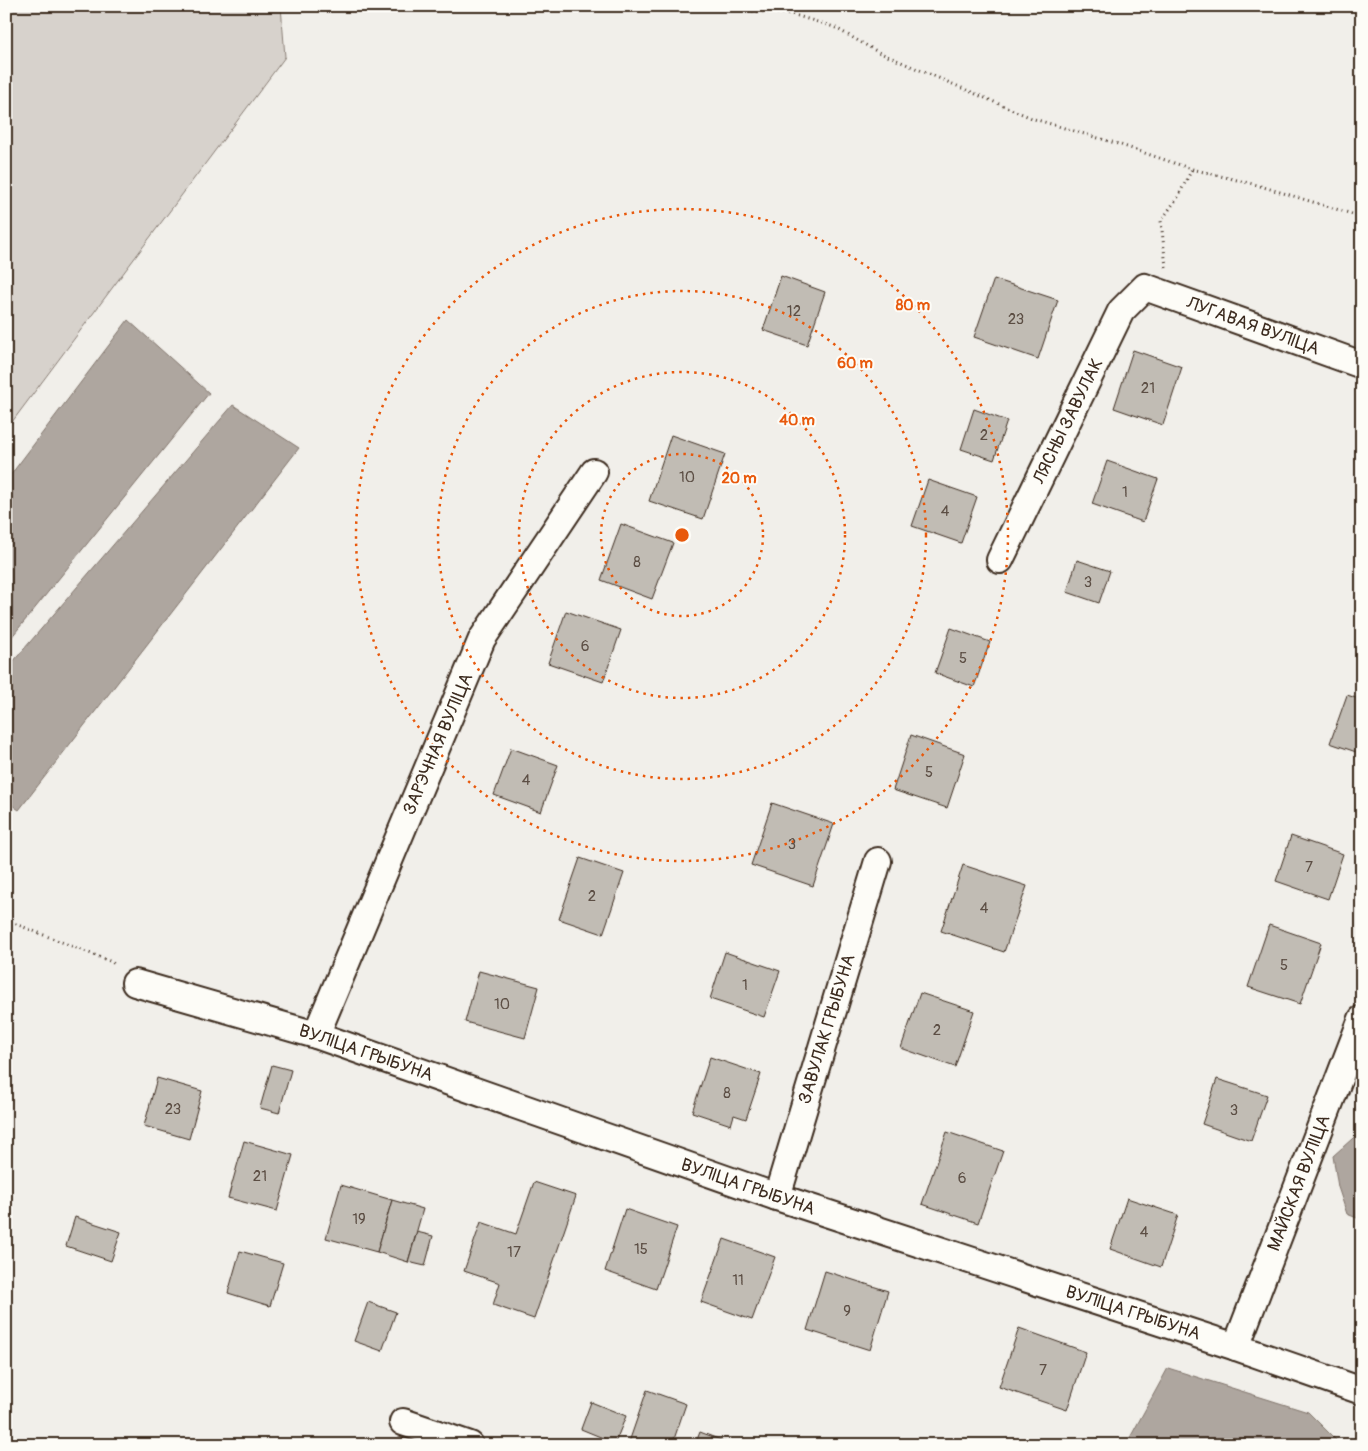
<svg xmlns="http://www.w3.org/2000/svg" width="1368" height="1451" font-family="Pangolin,sans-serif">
<rect width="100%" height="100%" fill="#f1efea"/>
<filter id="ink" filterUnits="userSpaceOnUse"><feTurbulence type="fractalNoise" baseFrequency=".02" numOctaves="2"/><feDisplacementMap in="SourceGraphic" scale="10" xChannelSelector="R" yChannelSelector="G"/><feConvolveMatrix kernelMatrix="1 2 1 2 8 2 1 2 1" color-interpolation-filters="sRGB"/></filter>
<g filter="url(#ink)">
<!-- green -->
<polygon fill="#d7d2cc" stroke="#897e75" points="6,6 281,6 285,57 6,430"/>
<!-- water -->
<g fill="#aea69f" stroke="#80746b">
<polygon points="128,320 209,393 6,644 6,481"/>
<polygon points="233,405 299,448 19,810 6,801 6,670"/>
<polygon points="1362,1130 1362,1220 1347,1214 1338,1187 1333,1156"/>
<polygon points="1168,1368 1308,1412 1341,1445 1126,1445"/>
</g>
<!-- building -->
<g fill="#c1bcb4" stroke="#3b2a1e">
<polygon points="781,276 825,292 807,345 763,330"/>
<polygon points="994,279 1058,300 1038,359 974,337"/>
<polygon points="1133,350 1182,367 1163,425 1114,408"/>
<polygon points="974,409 1007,421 994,460 961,449"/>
<polygon points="671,435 725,454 703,519 649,501"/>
<polygon points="1107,461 1158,479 1143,522 1092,504"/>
<polygon points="928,480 977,497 961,543 912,526"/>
<polygon points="621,524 673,543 652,599 601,580"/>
<polygon points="1077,560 1110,571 1099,603 1067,592"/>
<polygon points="566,611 621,630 603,682 548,663"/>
<polygon points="951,628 990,642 974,687 935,673"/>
<polygon points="1347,695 1362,700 1362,754 1330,743"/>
<polygon points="911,735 965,754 947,808 893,790"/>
<polygon points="511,748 558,765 541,812 494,795"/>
<polygon points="772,803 834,824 813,886 751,865"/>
<polygon points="1291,836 1343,854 1328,899 1276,881"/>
<polygon points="580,858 624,873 603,934 559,919"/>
<polygon points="963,865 1027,886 1004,952 941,931"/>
<polygon points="1269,925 1321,943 1300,1004 1248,987"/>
<polygon points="725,952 780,971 764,1017 710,999"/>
<polygon points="479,971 539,987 525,1038 465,1022"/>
<polygon points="920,993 974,1011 955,1067 901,1048"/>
<polygon points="710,1057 761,1074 746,1119 734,1115 731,1125 692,1112"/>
<polygon points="272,1065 291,1070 279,1113 260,1108"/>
<polygon points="157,1078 202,1091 189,1139 144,1126"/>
<polygon points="1217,1079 1267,1095 1251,1141 1202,1124"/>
<polygon points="947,1132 1003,1151 978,1223 922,1204"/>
<polygon points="244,1141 293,1155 277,1211 228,1198"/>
<polygon points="534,1182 576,1196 534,1319 493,1305 500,1283 464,1271 481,1222 516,1234"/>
<polygon points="341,1185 392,1200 377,1252 326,1238"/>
<polygon points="1127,1198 1178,1215 1161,1267 1110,1249"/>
<polygon points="392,1200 423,1209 408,1262 377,1252"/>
<polygon points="625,1209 677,1227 656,1289 605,1271"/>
<polygon points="75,1217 121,1232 111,1261 66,1246"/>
<polygon points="417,1232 433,1236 425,1266 408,1262"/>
<polygon points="724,1239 775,1257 752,1320 701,1302"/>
<polygon points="240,1251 283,1263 270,1306 228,1293"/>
<polygon points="825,1271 888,1291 870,1350 807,1330"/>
<polygon points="368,1302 396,1312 382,1351 354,1341"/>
<polygon points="1019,1328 1086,1352 1067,1410 999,1387"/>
<polygon points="647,1390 686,1404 672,1445 628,1445"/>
<polygon points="591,1402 626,1416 615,1443 581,1429"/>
<polygon points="700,1432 734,1445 695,1445"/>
</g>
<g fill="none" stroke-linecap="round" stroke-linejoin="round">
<defs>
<g id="minor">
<polyline points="1000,560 1121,311 1145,287 1362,365"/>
<polyline points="135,983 316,1035 777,1197 1236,1347 1362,1391"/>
<polyline points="316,1035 482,639 594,472"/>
<polyline points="777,1197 878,861"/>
<polyline points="1236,1347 1362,1019"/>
<polyline points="403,1422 470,1445"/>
</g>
</defs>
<!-- minor casing -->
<use href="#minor" stroke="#3b2a1e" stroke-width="30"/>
<!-- path -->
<g stroke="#3b2a1e" stroke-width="3" stroke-dasharray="1 4" stroke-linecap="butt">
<polyline points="733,6 752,11 791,14 834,27 878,52 1034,119 1115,143 1192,169 1257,185 1362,217"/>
<polyline points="1166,267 1161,221 1178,197 1192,169"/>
<polyline points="6,920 112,962 116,966"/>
</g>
<!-- minor -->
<use href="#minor" stroke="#fdfcf7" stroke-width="26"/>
</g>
</g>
<!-- distance rings -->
<g fill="none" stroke="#e8590c" stroke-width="2.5" stroke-dasharray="2.5 5">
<circle cx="682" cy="535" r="81"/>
<circle cx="682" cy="535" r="163"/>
<circle cx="682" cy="535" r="244"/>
<circle cx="682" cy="535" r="326"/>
</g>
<g text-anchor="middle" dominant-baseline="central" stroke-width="4" stroke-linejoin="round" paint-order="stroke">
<!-- number labels -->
<g font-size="15" fill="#5c4e44">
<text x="794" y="311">12</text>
<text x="1016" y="319">23</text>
<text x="1148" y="388">21</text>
<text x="984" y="435">2</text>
<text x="687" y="477">10</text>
<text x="1125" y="492">1</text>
<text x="945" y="511">4</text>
<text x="637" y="562">8</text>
<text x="1088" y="582">3</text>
<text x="585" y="646">6</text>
<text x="963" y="658">5</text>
<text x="929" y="772">5</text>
<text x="526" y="780">4</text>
<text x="792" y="844">3</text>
<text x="1309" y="867">7</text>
<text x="592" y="896">2</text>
<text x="984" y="908">4</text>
<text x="1284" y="965">5</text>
<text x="745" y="985">1</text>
<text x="502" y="1004">10</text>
<text x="937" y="1030">2</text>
<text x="727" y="1093">8</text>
<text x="173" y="1109">23</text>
<text x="1234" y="1110">3</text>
<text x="260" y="1176">21</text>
<text x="962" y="1178">6</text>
<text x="359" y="1219">19</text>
<text x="1144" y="1232">4</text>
<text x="641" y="1249">15</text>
<text x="514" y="1252">17</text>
<text x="738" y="1280">11</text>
<text x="847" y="1311">9</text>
<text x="1043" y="1370">7</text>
</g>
<!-- street labels -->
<g font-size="18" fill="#3b2a1e" stroke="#fdfcf7">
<text transform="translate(1253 326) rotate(20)">ЛУГАВАЯ ВУЛІЦА</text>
<text transform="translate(1068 421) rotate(-64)">ЛЯСНЫ ЗАВУЛАК</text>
<text transform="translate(438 744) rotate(-67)">ЗАРЭЧНАЯ ВУЛІЦА</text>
<text transform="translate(827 1029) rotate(-73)">ЗАВУЛАК ГРЫБУНА</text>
<text transform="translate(366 1053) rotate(19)">ВУЛІЦА ГРЫБУНА</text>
<text transform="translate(1299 1183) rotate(-69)">МАЙСКАЯ ВУЛІЦА</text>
<text transform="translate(748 1187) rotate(19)">ВУЛІЦА ГРЫБУНА</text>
<text transform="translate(1133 1313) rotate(18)">ВУЛІЦА ГРЫБУНА</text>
</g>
</g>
<circle cx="682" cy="535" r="8" fill="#e8590c" stroke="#fdfcf7" stroke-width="2.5"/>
<g font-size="15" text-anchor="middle" font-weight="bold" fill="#e8590c" stroke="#fdfcf7" stroke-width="4" stroke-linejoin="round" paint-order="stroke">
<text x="913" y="310">80 m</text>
<text x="855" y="368">60 m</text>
<text x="797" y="425">40 m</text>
<text x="739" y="483">20 m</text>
</g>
<!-- margin -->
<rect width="1368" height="1451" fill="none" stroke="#fdfcf7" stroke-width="25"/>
<rect x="12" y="12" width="1343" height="1426" fill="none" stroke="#3b2a1e" stroke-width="2" filter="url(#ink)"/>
</svg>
